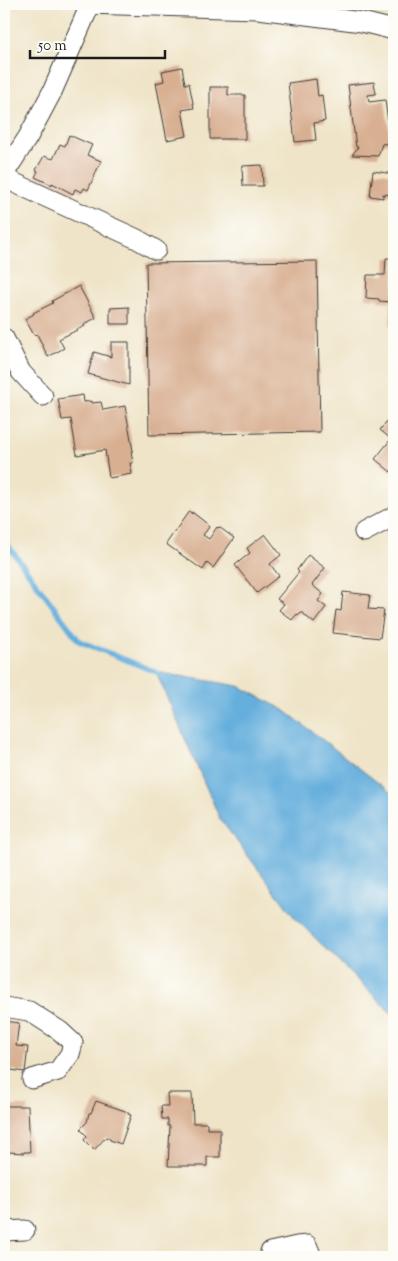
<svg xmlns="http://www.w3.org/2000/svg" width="398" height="1261" font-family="'Sorts Mill Goudy',serif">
<rect width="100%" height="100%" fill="#fdfcf7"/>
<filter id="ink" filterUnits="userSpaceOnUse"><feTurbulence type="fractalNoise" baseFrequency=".02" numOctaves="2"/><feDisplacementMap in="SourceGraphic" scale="10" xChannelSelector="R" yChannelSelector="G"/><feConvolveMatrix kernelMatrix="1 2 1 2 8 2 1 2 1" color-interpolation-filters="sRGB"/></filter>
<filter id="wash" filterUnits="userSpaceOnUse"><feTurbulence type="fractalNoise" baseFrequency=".0096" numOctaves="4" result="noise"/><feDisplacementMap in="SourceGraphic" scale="20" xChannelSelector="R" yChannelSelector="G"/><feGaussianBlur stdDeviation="1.12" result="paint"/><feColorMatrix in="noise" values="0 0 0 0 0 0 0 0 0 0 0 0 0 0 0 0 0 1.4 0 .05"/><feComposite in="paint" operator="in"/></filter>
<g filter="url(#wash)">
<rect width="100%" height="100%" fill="#efe4c8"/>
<!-- water -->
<polygon fill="#65afdd" stroke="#40667c" points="156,672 239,686 284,710 394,795 394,1015 385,1007 295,918 220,819"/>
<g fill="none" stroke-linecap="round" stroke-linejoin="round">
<!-- stream -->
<polyline stroke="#65afdd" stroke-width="5.5" points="4,540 79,641 156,672"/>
</g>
<g id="blocks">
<!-- building -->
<g fill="#d8af91">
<polygon points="182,67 185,84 189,83 194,108 182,110 187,136 167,140 156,83 164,81 162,71"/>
<polygon points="316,79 318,96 322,95 325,121 314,123 316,140 295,142 288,83"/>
<polygon points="374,82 376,94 368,95 369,102 385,100 391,143 382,144 378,156 352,155 358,147 356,147 348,85"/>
<polygon points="210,87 228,87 228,95 245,95 245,139 210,139"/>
<polygon points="69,135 92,145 87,155 101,161 88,190 84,188 82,192 75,189 73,194 52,183 52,185 35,177 38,171 36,170 44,156 53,159 60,144 65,146"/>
<polygon points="262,165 263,186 243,186 242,166"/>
<polygon points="373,171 394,174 394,195 383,194 383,198 370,196"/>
<polygon points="386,258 394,258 394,327 390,327 391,302 379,301 379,299 366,298 367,275 385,275"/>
<polygon points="317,261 320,432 149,435 146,263"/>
<polygon points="79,286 96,318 84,324 85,326 59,339 64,348 48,357 37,334 34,335 25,319 34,314 33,313 53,303 52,301"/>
<polygon points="129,307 129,324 110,324 110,308"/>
<polygon points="111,342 129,342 129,385 88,374 94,352 111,357"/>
<polygon points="83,395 84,402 91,401 91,403 101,402 103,410 125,406 133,451 131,451 133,463 130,463 132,474 109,478 105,450 77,455 71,419 62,420 58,399"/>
<polygon points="394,412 394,468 391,472 375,459 391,439 380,430"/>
<polygon points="189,511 192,514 192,512 210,526 203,535 209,539 217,527 218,528 219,527 234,538 213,568 207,563 203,570 166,544"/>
<polygon points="265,534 281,555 270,564 279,576 257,593 235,565 250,553 247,548"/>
<polygon points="308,555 325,568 312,585 323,594 318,601 326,607 314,623 301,612 298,615 297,614 292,620 279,610 284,604 277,599 299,572 297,570"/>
<polygon points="343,592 370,595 368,609 384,610 380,638 333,633 336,610 341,611"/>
<polygon points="4,1021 19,1023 16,1046 28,1047 25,1072 4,1069"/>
<polygon points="167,1093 192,1093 193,1123 207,1123 207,1129 220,1129 220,1157 207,1157 207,1166 168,1166 170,1126 168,1126 168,1119 162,1119 161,1106 168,1106"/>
<polygon points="96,1101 128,1112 128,1114 131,1115 121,1144 110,1140 110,1139 106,1137 94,1150 84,1140 87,1136 80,1129 87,1122 89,1113 91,1113"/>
<polygon points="4,1106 28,1106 30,1152 24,1152 24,1153 8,1152 4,1154"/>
</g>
</g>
</g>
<g filter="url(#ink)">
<use href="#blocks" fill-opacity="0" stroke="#3c3a36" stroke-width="1"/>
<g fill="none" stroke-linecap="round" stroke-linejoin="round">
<defs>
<g id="minor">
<polyline points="85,4 258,9 362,22 394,30"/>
<polyline points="4,174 28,137 52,92 90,5"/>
<polyline points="4,178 137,239 156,250"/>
<polyline points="4,338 21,372 43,396"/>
<polyline points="364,532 394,516"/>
<polyline points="4,1007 29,1011 60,1031 73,1043 70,1054 58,1071 32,1079"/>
<polyline points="4,1231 25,1230"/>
<polyline points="270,1252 297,1246 307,1245 312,1257"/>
</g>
</defs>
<!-- minor casing -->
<use href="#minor" stroke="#3c3a36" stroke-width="21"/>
<!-- minor -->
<use href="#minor" stroke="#fff" stroke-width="19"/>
</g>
</g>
<!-- margin -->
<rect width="398" height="1261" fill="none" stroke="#fdfcf7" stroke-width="20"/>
<!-- scale -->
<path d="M30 50v8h135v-8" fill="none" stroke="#1c1c1c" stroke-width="2.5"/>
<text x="38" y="50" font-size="15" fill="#1c1c1c" stroke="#fdfcf7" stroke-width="4" paint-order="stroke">50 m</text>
</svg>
